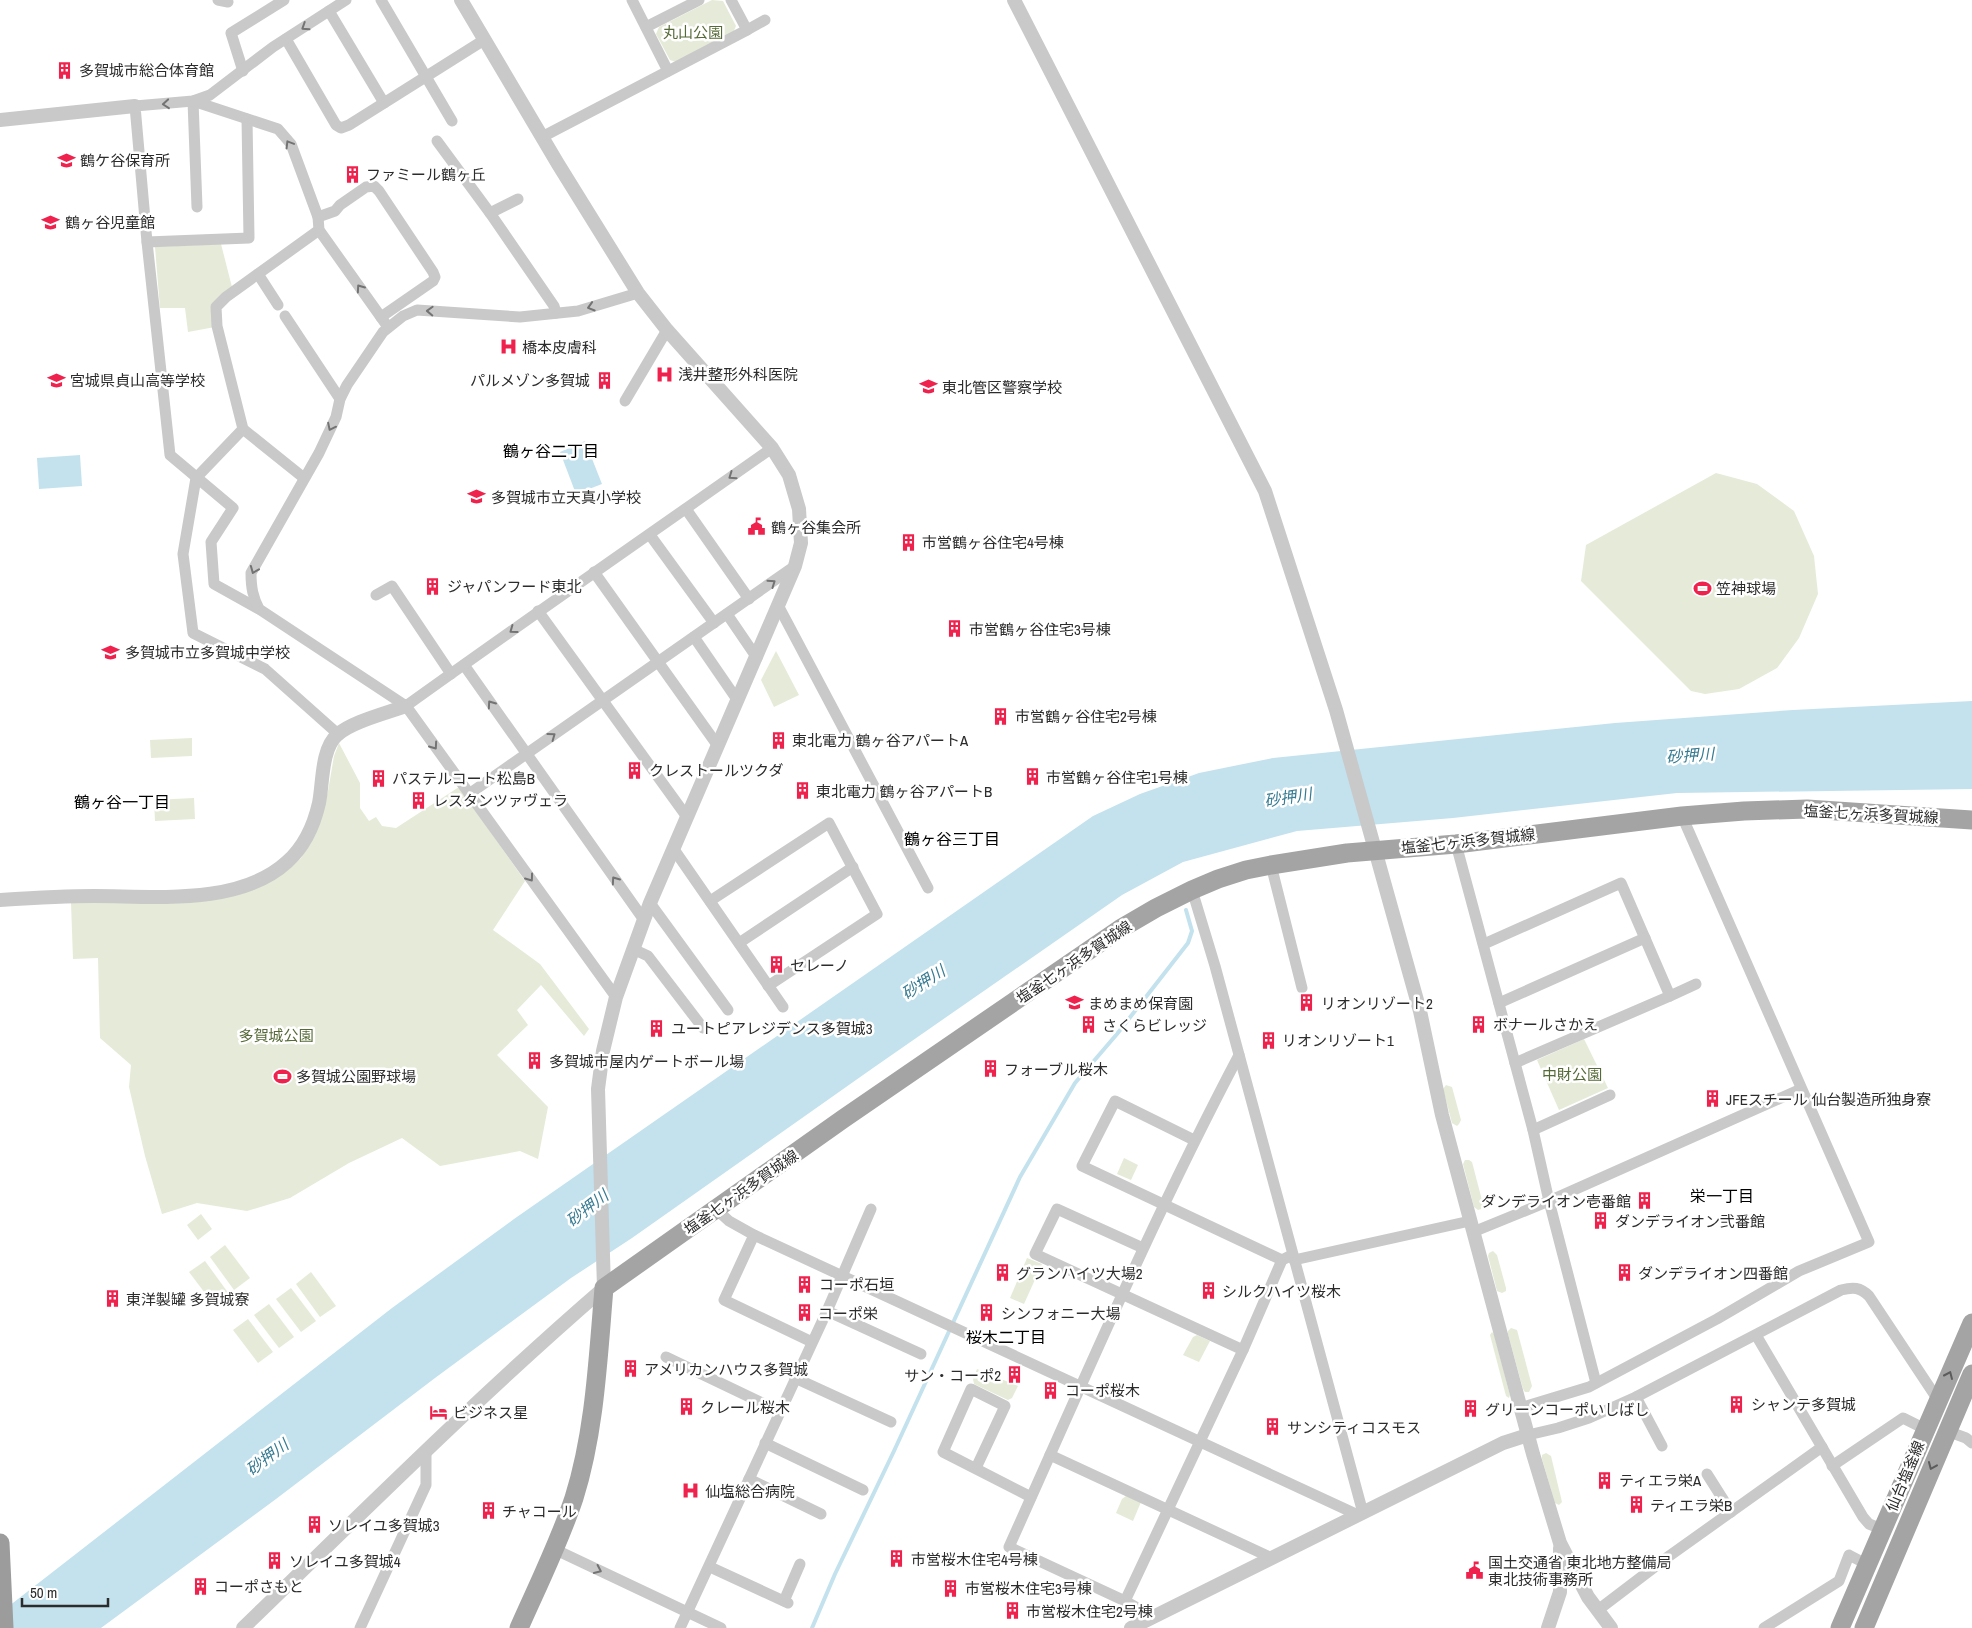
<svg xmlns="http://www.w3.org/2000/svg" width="1972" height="1628" font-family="'Archivo Narrow','Noto Sans JP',sans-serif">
<rect width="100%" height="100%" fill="#fff"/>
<!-- green -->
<g fill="#e5ebd8">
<polygon points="712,0 723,1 736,26 733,33 676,62 670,60 656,34 659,27"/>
<polygon points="221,244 232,287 224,294 215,327 188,332 185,308 160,308 155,247"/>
<polygon points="1716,473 1757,484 1794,511 1814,556 1818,594 1799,638 1777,668 1739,689 1705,694 1691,691 1581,581 1586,545"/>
<polygon points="776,651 799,695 774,707 761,680"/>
<polygon points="192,738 192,756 151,758 150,740"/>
<polygon points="339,743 360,783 360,808 369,821 376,817 382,826 396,828 459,787 525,881 493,930 540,964 589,1029 584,1036 541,985 517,1010 528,1025 497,1055 548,1107 538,1159 520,1151 440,1166 402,1138 349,1163 290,1198 247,1211 197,1203 162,1214 145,1156 129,1087 131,1065 100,1038 98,958 73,959 71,903 172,901 273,878 289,869 301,858 310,844 319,823 328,791 334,756"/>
<polygon points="194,798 195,819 155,821 154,800"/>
<polygon points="1584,1039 1608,1088 1559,1110 1537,1060"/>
<polygon points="1446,1085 1452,1087 1461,1120 1459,1124 1457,1126 1452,1123 1443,1089"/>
<polygon points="1124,1158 1138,1165 1131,1180 1117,1174"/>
<polygon points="1465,1160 1469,1160 1472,1162 1483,1204 1481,1209 1478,1210 1474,1207 1463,1164"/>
<polygon points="201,1214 212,1229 198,1240 187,1225"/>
<polygon points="225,1245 250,1278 234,1290 210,1257"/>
<polygon points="1493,1251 1497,1255 1506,1288 1506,1291 1502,1293 1497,1291 1488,1256 1489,1253"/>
<polygon points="1027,1258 1042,1264 1024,1304 1010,1298"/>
<polygon points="205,1261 229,1294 214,1305 189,1272"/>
<polygon points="311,1272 336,1306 320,1317 296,1284"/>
<polygon points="291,1288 316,1321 301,1332 276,1299"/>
<polygon points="269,1304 294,1337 279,1348 254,1315"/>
<polygon points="248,1319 273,1352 258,1363 233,1330"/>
<polygon points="1511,1328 1517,1330 1532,1386 1529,1392 1525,1392 1523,1389 1508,1334 1508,1331"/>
<polygon points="1492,1332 1494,1334 1510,1395 1509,1398 1506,1396 1490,1335"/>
<polygon points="1197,1335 1210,1341 1199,1362 1183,1355 1193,1337"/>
<polygon points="977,1369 1018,1386 1012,1398 1008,1400 974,1384 973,1379"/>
<polygon points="1546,1453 1551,1456 1562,1502 1559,1505 1555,1503 1542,1459 1542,1455"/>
<polygon points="1126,1496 1141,1502 1133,1521 1116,1513 1122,1499"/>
</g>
<!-- water -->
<g fill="#c3e2ed">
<polygon points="585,441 602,484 576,494 560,452"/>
<polygon points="80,455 82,486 39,489 37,458"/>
<polygon points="1972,701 1972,789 1677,793 1453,818 1297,831 1183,862 1122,895 873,1068 632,1238 571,1278 435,1378 276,1499 101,1628 0,1628 0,1613 392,1308 514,1219 1093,816 1140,794 1199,773 1273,758 1615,723 1793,710"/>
</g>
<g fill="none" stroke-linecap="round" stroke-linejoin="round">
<!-- stream -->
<polyline stroke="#c3e2ed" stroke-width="4" points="812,1628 835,1574 894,1451 1020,1177 1075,1083 1117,1034 1188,943 1192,931 1186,910"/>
<!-- minor -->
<g stroke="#c9c9c9" stroke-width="11">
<polyline points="218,0 228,2"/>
<polyline points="381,0 452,121"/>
<polyline points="632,0 668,71"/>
<polyline points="329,11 384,103 484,40"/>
<polyline points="646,27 699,0"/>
<polyline points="747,30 765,20"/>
<polyline points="286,39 336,125 341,128 349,125 384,103"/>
<polyline points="243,71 231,33 284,0"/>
<polyline points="542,137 747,30 731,0"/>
<polyline points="437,141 490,213"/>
<polyline points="518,199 490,213 554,306 556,313"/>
<polyline points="197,207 193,101 278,129 291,144 318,217 319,230 388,327"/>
<polyline points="318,217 335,211 340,205 366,187 374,186 379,191 433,272 435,277 433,281 381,317"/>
<polyline points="147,242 249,238 247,119"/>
<polyline points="258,274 278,305"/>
<polyline points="285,316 340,399"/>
<polyline points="625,401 667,330"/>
<polyline points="243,429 196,478 183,554 193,633 265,669 338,734"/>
<polyline points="304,478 243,429 217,326 216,307 226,297 319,230"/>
<polyline points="686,509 749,599"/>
<polyline points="650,535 714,623"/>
<polyline points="594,572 718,746"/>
<polyline points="376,595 392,586 451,674"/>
<polyline points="779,607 928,888"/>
<polyline points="259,609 214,584 211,542 233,508 170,455 147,242 135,106 193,101 210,95 273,47 346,0"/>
<polyline points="538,611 687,817"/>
<polyline points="727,614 757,658"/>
<polyline points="694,637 738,701"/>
<polyline points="464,665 644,920"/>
<path d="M406,706C527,619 650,534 772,448"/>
<polyline points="469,794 795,566"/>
<polyline points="1456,844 1533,1130 1549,1201 1596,1383"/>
<polyline points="673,848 783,1007"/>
<polyline points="1271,865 1302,988"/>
<polyline points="1192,890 1215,966 1363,1513"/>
<polyline points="710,901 829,823 877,914 768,986"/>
<polyline points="650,903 728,1010"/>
<polyline points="739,943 853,867"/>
<polyline points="1484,944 1621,883 1670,996 1515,1063"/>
<polyline points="633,949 648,956 703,1028"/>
<polyline points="1670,996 1696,984"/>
<path d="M616,997L406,706L259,609C253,597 251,588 251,573L319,453L336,417L340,399L347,385L383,332L403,316L417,310L520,317L578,311L638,293"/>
<polyline points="1499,1003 1645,938"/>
<polyline points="1533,1130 1610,1095"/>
<polyline points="1194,1140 1115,1101 1082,1166 1282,1260"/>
<path d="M717,1210L729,1221L754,1235C956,1327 1157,1421 1358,1515"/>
<polyline points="1473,1232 1549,1201 1801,1089"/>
<polyline points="754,1235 724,1300 812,1342"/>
<polyline points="1143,1248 1057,1209 1035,1254 1243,1350"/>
<polyline points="1294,1260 1470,1221"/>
<polyline points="827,1311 921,1354"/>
<polyline points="1756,1335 1863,1517 1869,1524 1882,1529"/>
<polyline points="666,1357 779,1411"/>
<polyline points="795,1378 891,1422"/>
<polyline points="1636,1397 1662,1446"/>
<polyline points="1520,1408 1589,1387 1717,1319 1799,1271 1869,1242 1682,816"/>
<polyline points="1947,1431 1966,1438 1972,1443"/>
<path d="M1528,1435L1558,1428L1589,1418L1636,1397L1841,1290C1853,1287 1860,1287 1869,1296L1938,1400"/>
<polyline points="765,1443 863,1490"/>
<polyline points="1050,1455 1272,1558"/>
<polyline points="1832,1466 1903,1418 1925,1429"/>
<polyline points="976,1468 1005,1406 971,1389 943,1452 1031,1497"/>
<polyline points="1707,1474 1731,1512"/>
<polyline points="749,1479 821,1514"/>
<polyline points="554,1549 721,1628"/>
<polyline points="710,1567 788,1603"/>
<polyline points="784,1601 800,1564"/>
<polyline points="1125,1601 1243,1350 1282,1260 1292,1255"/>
<polyline points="1598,1610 1665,1559 1822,1447"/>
<path d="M1152,1616L1125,1601L1009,1547C1083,1382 1154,1216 1239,1055"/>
<polyline points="360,1628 426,1485 426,1452"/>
<polyline points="680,1628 827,1311 871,1209"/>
<polyline points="1764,1628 1839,1581 1849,1555 1868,1565"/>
</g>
<!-- tertiary -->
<g stroke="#c9c9c9" stroke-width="14">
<polyline points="1014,0 1265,491 1336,710 1420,1011 1442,1115 1533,1454 1560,1543 1588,1597 1611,1628"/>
<polyline points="0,120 135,106"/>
<path d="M0,900C31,898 63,896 94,896C154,896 239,906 287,862C304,847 314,825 319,803C323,784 321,749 337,735C351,722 387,713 406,706"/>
<path d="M243,1628C362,1513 479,1396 604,1288L598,1089L603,1051L616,997L650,903L795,566L801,543L799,509L789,475L772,448L667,330L638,293L558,164L461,0"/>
<polyline points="1131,1628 1503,1443 1528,1435"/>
<polyline points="1548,1628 1560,1592 1560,1548"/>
</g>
<!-- primary -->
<g stroke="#a4a4a4" stroke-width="19">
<path d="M519,1628C538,1585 559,1543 574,1498C595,1431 598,1358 604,1288L843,1119L1120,929L1156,908L1192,890L1218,879L1246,870L1271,865L1347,853L1456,844L1682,816L1744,811L1807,809L1972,820"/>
<polyline points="1840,1628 1972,1323"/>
<polyline points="1864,1628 1972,1374"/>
</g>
<!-- trunk -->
<polyline stroke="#9c9c9c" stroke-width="19" points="0,1543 4,1628"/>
</g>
<!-- one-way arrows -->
<defs><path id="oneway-chevron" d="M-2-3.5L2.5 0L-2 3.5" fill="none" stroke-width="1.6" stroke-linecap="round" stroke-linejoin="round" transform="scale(1.25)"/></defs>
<g stroke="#737373">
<use href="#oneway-chevron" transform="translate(305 27) rotate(147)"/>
<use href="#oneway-chevron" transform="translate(166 104) rotate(175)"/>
<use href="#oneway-chevron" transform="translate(289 144) rotate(-121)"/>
<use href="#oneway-chevron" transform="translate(360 288) rotate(-125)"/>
<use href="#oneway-chevron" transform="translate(591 307) rotate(163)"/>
<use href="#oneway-chevron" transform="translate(430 311) rotate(-178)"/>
<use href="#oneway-chevron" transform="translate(331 427) rotate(116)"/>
<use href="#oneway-chevron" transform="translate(732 476) rotate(145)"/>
<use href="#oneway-chevron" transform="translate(254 570) rotate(112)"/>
<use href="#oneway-chevron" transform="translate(772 583) rotate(-35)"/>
<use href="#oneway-chevron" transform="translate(513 630) rotate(144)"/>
<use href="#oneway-chevron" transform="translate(491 704) rotate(-125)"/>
<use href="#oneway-chevron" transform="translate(552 736) rotate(-36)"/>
<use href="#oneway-chevron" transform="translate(434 746) rotate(55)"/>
<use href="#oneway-chevron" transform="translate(530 878) rotate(54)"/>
<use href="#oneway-chevron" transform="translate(615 880) rotate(-125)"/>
<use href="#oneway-chevron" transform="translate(598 1570) rotate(25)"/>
</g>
<g stroke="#5c5c5c">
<use href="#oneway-chevron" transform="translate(1949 1375) rotate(-66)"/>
<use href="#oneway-chevron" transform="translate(1932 1466) rotate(113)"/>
</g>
<!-- icons -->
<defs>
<symbol id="building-bare" viewBox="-9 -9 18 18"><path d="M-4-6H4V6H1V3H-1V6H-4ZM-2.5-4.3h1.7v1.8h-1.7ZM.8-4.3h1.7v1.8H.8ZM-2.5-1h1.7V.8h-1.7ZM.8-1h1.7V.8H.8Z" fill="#ef224d" stroke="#fff" stroke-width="2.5" paint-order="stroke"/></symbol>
<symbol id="school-bare" viewBox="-9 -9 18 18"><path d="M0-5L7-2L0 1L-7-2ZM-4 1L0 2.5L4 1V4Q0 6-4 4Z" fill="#ef224d" stroke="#fff" stroke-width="2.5" paint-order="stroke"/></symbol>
<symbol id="hospital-bare" viewBox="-9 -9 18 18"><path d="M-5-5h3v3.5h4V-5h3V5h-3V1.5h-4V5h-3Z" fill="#ef224d" stroke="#fff" stroke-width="2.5" paint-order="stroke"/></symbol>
<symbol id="civic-bare" viewBox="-9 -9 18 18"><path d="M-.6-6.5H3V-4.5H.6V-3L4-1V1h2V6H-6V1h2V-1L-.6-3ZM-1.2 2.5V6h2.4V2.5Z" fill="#ef224d" stroke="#fff" stroke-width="2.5" paint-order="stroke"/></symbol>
<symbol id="stadium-bare" viewBox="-9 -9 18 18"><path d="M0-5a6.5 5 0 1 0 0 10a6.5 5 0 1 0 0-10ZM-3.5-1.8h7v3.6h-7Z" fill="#ef224d" stroke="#fff" stroke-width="2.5" paint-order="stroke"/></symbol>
<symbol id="hotel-bare" viewBox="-9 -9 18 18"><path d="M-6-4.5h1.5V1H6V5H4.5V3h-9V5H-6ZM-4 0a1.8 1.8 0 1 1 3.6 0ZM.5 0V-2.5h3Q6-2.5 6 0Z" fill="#ef224d" stroke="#fff" stroke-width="2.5" paint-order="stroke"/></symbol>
</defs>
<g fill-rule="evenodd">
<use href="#building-bare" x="52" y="58" width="25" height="25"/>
<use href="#school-bare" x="54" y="148" width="25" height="25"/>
<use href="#building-bare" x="340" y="162" width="25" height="25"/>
<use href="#school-bare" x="38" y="210" width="25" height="25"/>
<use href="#hospital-bare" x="496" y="334" width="25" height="25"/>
<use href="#hospital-bare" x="652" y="362" width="25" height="25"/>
<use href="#school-bare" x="44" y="368" width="25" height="25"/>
<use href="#building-bare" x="592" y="368" width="25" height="25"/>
<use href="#school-bare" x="916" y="374" width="25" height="25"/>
<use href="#school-bare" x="464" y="484" width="25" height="25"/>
<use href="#civic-bare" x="744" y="514" width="25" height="25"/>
<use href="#building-bare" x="896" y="530" width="25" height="25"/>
<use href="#building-bare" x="420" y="574" width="25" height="25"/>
<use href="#stadium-bare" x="1690" y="576" width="25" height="25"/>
<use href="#building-bare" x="942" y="616" width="25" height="25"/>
<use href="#school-bare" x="98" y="640" width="25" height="25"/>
<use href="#building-bare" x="988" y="704" width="25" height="25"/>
<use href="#building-bare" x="766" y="728" width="25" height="25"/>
<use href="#building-bare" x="622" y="758" width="25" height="25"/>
<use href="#building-bare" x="1020" y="764" width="25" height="25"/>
<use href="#building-bare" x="366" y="766" width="25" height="25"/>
<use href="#building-bare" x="790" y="778" width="25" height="25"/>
<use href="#building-bare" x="406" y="788" width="25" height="25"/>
<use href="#building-bare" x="764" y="952" width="25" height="25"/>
<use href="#school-bare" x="1062" y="990" width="25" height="25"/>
<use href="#building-bare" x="1294" y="990" width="25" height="25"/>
<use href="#building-bare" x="1466" y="1012" width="25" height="25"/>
<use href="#building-bare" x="1076" y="1012" width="25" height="25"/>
<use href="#building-bare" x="644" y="1016" width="25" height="25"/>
<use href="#building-bare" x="1256" y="1028" width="25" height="25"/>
<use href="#building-bare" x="522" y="1048" width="25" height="25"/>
<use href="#building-bare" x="978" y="1056" width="25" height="25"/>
<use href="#stadium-bare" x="270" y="1064" width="25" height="25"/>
<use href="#building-bare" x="1700" y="1086" width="25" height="25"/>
<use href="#building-bare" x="1632" y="1188" width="25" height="25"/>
<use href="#building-bare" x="1588" y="1208" width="25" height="25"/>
<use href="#building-bare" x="990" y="1260" width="25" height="25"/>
<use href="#building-bare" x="1612" y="1260" width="25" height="25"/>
<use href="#building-bare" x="792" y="1272" width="25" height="25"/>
<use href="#building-bare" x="1196" y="1278" width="25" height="25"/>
<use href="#building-bare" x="100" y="1286" width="25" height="25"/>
<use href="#building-bare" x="792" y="1300" width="25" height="25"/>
<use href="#building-bare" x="974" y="1300" width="25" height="25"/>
<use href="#building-bare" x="618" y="1356" width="25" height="25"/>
<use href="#building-bare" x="1002" y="1362" width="25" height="25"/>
<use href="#building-bare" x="1038" y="1378" width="25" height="25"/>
<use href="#building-bare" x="1724" y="1392" width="25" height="25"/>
<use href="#building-bare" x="674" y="1394" width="25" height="25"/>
<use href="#building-bare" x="1458" y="1396" width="25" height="25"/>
<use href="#hotel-bare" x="426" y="1400" width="25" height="25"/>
<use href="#building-bare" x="1260" y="1414" width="25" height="25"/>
<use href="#building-bare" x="1592" y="1468" width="25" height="25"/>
<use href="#hospital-bare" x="678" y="1478" width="25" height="25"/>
<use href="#building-bare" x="1624" y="1492" width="25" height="25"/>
<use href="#building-bare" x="476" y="1498" width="25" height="25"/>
<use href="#building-bare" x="302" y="1512" width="25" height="25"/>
<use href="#building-bare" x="884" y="1546" width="25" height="25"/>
<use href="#building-bare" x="262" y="1548" width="25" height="25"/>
<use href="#civic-bare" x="1462" y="1558" width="25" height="25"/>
<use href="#building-bare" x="188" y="1574" width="25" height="25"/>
<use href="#building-bare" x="938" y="1576" width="25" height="25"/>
<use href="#building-bare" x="1000" y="1598" width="25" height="25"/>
</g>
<g text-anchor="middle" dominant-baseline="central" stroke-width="5" stroke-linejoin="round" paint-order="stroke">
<!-- park labels -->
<g font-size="15" fill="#566a37" stroke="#fff">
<text x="693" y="32">丸山公園</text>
<text x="276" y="1035">多賀城公園</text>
<text x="1572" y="1074">中財公園</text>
</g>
<!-- poi labels -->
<g font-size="15" fill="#2c2c2c" stroke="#fff" text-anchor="start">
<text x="79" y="70">多賀城市総合体育館</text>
<text x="80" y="160">鶴ケ谷保育所</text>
<text x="366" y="174">ファミール鶴ヶ丘</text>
<text x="65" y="222">鶴ヶ谷児童館</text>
<text x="522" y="347">橋本皮膚科</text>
<text x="678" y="374">浅井整形外科医院</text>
<text x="70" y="380">宮城県貞山高等学校</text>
<text x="590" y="380" text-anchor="end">パルメゾン多賀城</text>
<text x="942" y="387">東北管区警察学校</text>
<text x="491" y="497">多賀城市立天真小学校</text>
<text x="771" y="527">鶴ヶ谷集会所</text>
<text x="922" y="542">市営鶴ヶ谷住宅4号棟</text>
<text x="447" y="586">ジャパンフード東北</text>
<text x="1716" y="588">笠神球場</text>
<text x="969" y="629">市営鶴ヶ谷住宅3号棟</text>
<text x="125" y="652">多賀城市立多賀城中学校</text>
<text x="1015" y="716">市営鶴ヶ谷住宅2号棟</text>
<text x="792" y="740">東北電力 鶴ヶ谷アパートA</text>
<text x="649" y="770">クレストールツクダ</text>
<text x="1046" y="777">市営鶴ヶ谷住宅1号棟</text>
<text x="392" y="778">パステルコート松島B</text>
<text x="816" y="791">東北電力 鶴ヶ谷アパートB</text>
<text x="433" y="800">レスタンツァヴェラ</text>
<text x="790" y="965">セレーノ</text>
<text x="1088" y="1003">まめまめ保育園</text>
<text x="1321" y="1003">リオンリゾート2</text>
<text x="1493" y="1024">ボナールさかえ</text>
<text x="1102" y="1025">さくらビレッジ</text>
<text x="671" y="1028">ユートピアレジデンス多賀城3</text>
<text x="1282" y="1040">リオンリゾート1</text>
<text x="549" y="1061">多賀城市屋内ゲートボール場</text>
<text x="1004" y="1069">フォーブル桜木</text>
<text x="296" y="1076">多賀城公園野球場</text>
<text x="1726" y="1099">JFEスチール 仙台製造所独身寮</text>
<text x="1631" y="1201" text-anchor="end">ダンデライオン壱番館</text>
<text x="1615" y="1221">ダンデライオン弐番館</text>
<text x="1016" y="1273">グランハイツ大場2</text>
<text x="1638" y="1273">ダンデライオン四番館</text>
<text x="819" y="1284">コーポ石垣</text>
<text x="1222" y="1291">シルクハイツ桜木</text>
<text x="126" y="1299">東洋製罐 多賀城寮</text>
<text x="818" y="1313">コーポ栄</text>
<text x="1001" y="1313">シンフォニー大場</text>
<text x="644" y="1369">アメリカンハウス多賀城</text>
<text x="1001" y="1375" text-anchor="end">サン・コーポ2</text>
<text x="1065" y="1390">コーポ桜木</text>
<text x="1751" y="1404">シャンテ多賀城</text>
<text x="700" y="1407">クレール桜木</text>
<text x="1485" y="1409">グリーンコーポいしばし</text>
<text x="453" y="1412">ビジネス星</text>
<text x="1287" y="1427">サンシティコスモス</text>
<text x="1619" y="1480">ティエラ栄A</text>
<text x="705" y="1491">仙塩総合病院</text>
<text x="1650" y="1505">ティエラ栄B</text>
<text x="502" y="1511">チャコール</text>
<text x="328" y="1525">ソレイユ多賀城3</text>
<text x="911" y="1559">市営桜木住宅4号棟</text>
<text x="289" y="1561">ソレイユ多賀城4</text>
<text x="1488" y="1562">国土交通省 東北地方整備局<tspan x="1488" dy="17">東北技術事務所</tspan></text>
<text x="214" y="1586">コーポさもと</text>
<text x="965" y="1588">市営桜木住宅3号棟</text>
<text x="1026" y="1611">市営桜木住宅2号棟</text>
</g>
<!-- street labels -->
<g font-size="15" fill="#2c2c2c" stroke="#fff">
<text transform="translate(1871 814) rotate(3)">塩釜七ヶ浜多賀城線</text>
<text transform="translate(1468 841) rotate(-6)">塩釜七ヶ浜多賀城線</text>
<text transform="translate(1074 962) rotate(-34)">塩釜七ヶ浜多賀城線</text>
<text transform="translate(741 1192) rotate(-35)">塩釜七ヶ浜多賀城線</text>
<text transform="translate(1905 1476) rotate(-67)">仙台塩釜線</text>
</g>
<!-- neighbourhood labels -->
<g font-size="16" fill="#000" stroke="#fff">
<text x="551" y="451">鶴ヶ谷二丁目</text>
<text x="122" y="802">鶴ヶ谷一丁目</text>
<text x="952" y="839">鶴ヶ谷三丁目</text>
<text x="1722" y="1196">栄一丁目</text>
<text x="1006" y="1337">桜木二丁目</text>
</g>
<!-- water labels -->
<g font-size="16" font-style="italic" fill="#367b92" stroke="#fff">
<text transform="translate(1690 755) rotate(-4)">砂押川</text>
<text transform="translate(1288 797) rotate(-9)">砂押川</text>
<text transform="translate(923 982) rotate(-33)">砂押川</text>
<text transform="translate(587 1208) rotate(-38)">砂押川</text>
<text transform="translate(267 1457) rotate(-37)">砂押川</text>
</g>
</g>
<!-- scale -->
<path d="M22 1598v8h86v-8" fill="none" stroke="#2c2c2c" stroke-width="2.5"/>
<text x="30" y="1598" font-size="15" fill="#2c2c2c" stroke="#ffffff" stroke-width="4" paint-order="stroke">50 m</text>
</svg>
